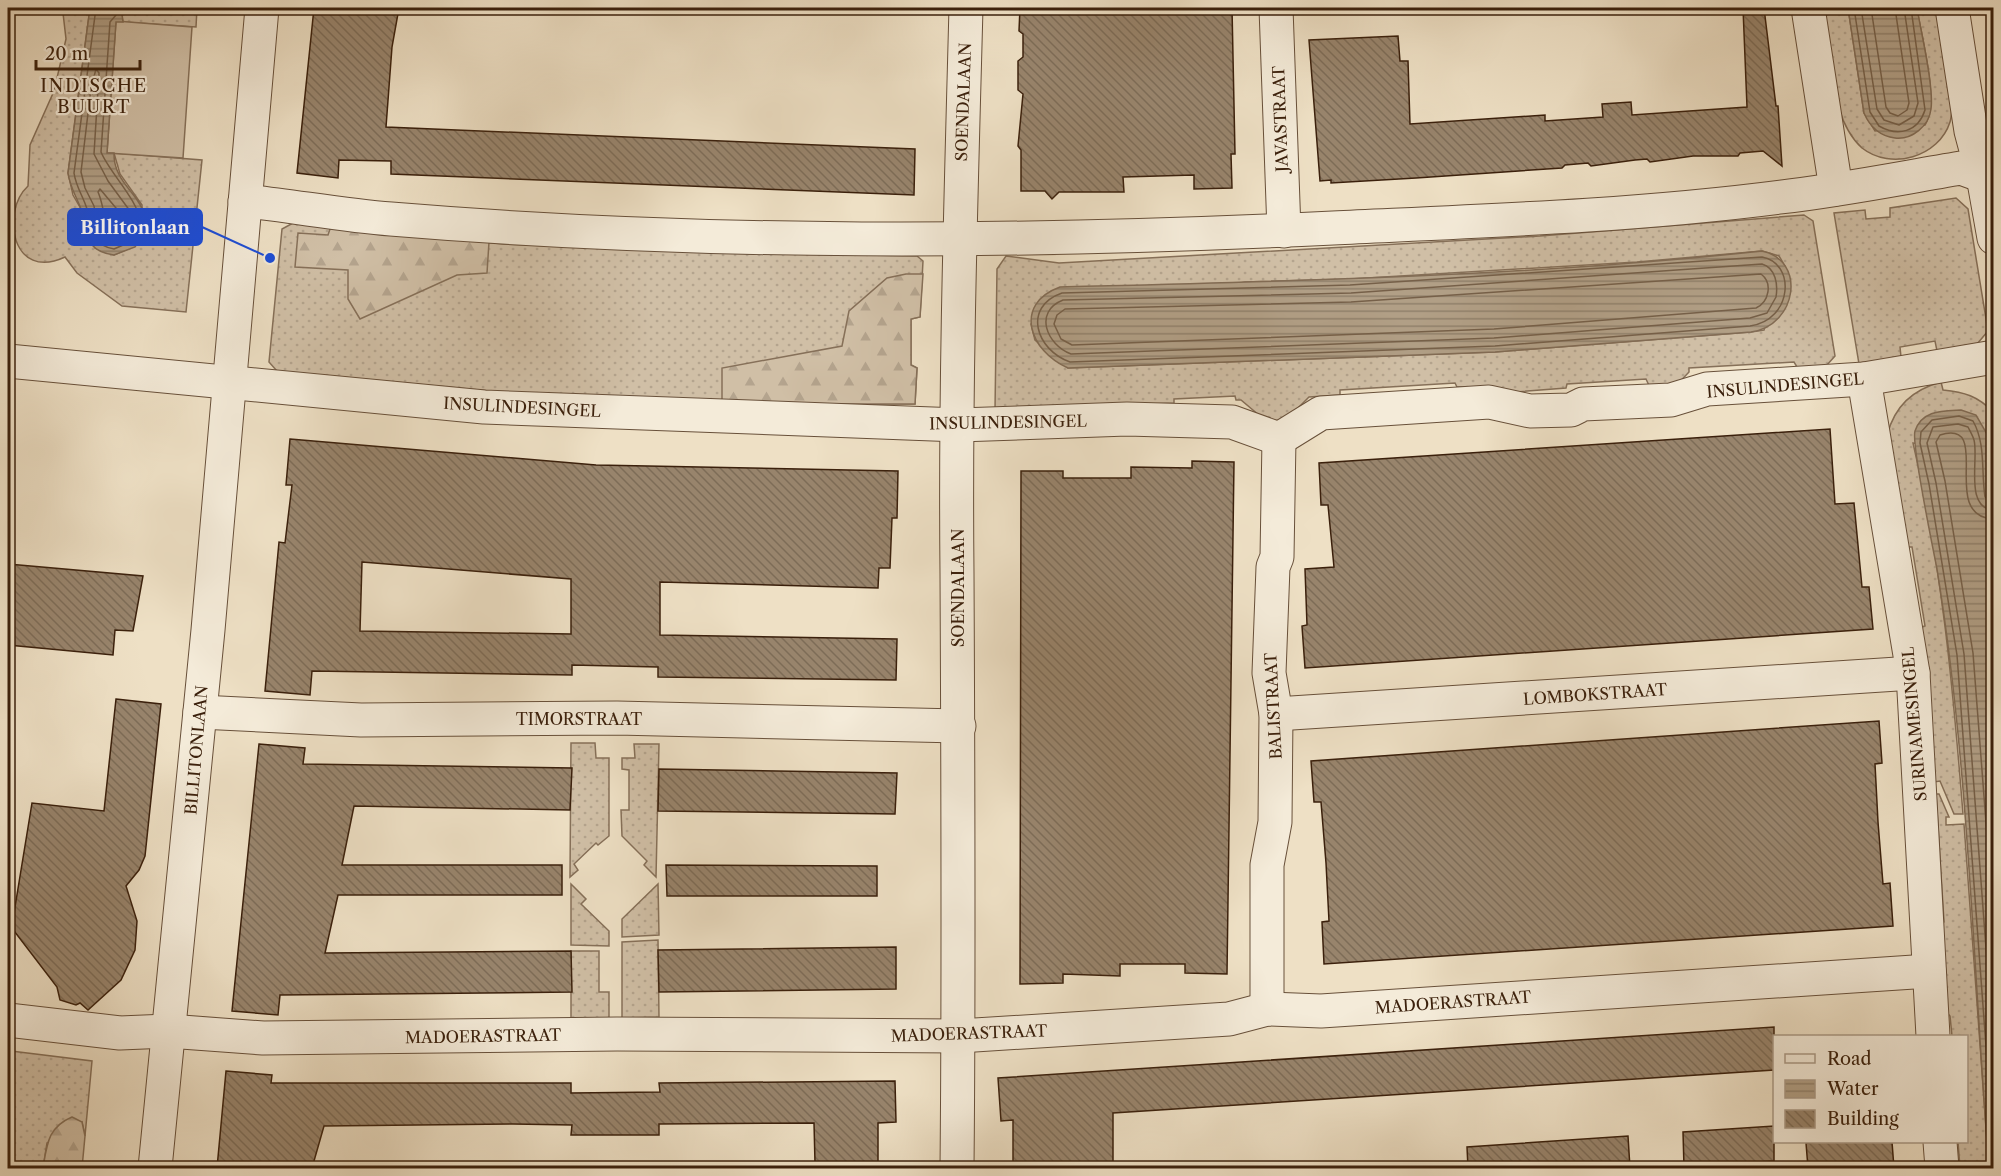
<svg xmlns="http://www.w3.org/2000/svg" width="2001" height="1176" font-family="'Libre Caslon Text',serif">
<defs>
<pattern id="grass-dots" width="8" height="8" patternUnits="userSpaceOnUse" patternTransform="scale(1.5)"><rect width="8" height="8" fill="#d0bfa6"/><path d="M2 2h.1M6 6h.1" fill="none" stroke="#b4a48e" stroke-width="1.8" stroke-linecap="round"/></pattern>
<pattern id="forest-firs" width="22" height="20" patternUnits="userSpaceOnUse" patternTransform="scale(1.5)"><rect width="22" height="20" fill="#d0bfa6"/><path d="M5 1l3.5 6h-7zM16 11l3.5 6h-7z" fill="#b4a48e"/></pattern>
<pattern id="water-rules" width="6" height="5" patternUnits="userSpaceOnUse" patternTransform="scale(1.5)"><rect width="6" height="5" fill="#b19f86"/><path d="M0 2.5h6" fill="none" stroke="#91816c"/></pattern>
<pattern id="building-back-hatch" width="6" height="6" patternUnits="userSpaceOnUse" patternTransform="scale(1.5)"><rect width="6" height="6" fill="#98846c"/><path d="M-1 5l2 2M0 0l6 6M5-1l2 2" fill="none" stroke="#7d6c57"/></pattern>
</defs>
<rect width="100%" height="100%" fill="#eee0c5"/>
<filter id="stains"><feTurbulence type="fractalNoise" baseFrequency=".00333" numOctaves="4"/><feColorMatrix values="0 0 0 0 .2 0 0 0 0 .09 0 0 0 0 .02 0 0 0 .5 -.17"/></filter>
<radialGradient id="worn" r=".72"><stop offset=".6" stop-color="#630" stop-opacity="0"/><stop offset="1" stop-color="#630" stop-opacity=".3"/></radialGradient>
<!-- grass -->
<g fill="url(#grass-dots)" stroke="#867059" stroke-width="1.5" fill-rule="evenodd">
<path d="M90,8L68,173L73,195L81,209L84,227L95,248L114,255L135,246L142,235V205L120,174L114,153L202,160L186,312L122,306L77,273L65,257C12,282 0,212 28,186L30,145L54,91L66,39L63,13Z"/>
<polygon points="121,8 197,8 196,27 123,22"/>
<path d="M1823,8H1848L1864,113L1875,131L1925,125C1940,102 1921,36 1917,8H1937C1941,34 1957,99 1950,122C1939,157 1891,171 1862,148C1851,138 1843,122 1839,108Z"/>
<polygon points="1956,198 1968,209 1988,331 1977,344 1937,351 1935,341 1900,347 1901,357 1859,364 1834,213 1865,210 1866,219 1890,217 1890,208"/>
<path d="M1804,215L1813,221L1835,356L1826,366L1797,367L1794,362L1689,368V372L1671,391L1652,392L1646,379L1567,384L1566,388L1466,396L1465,387H1457L1455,383L1340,390V395L1309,397L1286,420L1266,421L1241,400H1236L1235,396L1174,399V403L995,410L997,269L1006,256L1059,263L1540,236ZM1762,251L1779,256L1785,266L1764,330L1751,332L1495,352L1068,368L1035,340L1031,324L1245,282L1350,279L1637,262Z"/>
<polygon points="293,223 503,244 715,252 917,256 923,261 920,317 911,319 911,365 917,368 915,404 722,404 490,391 277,371 269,362 282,229"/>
<path d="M1941,382L1943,390C1964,392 1978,396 1993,412V517L1987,463L1989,448L1913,443C1942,566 1953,688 1963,814H1954L1940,781L1934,782L1921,627L1925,626L1912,547H1908L1887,435C1895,406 1912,390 1941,382Z"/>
<polygon points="571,743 595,743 596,758 609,758 609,836 598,845 596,843 574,864 578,870 570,877"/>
<polygon points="634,744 659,744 656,877 644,865 647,861 622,836 621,810 629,810 629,770 622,769 622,758 635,758"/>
<polygon points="1936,794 1939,794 1949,817 1946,817 1946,825 1964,824 1989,1168 1960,1168 1958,1142 1966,1142 1966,1036 1952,1036 1950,1016 1940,1005 1934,924 1944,922"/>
<polygon points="571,884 586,899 581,904 609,931 609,946 571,945"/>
<polygon points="658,884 659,935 622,937 622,919"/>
<polygon points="658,940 659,1017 622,1018 622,942"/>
<polygon points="571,951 599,951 599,992 609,992 609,1018 571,1018"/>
<polygon points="11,1051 92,1061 85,1136 82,1122 47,1143 43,1168 8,1168 8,1078"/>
</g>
<!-- forest -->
<g fill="url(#forest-firs)" stroke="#867059" stroke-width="1.5">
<polygon points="331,226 489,242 487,273 457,275 360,319 348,299 348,270 295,267 298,233 328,235"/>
<polygon points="906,274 923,274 920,317 911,319 911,365 917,368 915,404 722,404 722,368 842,346 849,311 887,278"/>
<path d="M72,1117L82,1122L85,1136L82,1168H43C47,1144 48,1127 72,1117Z"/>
</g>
<!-- pitch -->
<polygon fill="#d0bfa6" stroke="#867059" stroke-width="1.5" points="116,21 192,27 183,158 107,153"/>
<!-- water -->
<g fill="url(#water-rules)" stroke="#826c55" stroke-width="1.5">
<path d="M90,8H121L123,22H116L107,153H114C113,194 166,200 135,247L114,255C81,250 90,231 81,209C76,196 70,187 68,173Z"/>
<path d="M1848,8H1917C1921,32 1934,87 1931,109C1929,126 1912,140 1895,138C1879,136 1870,127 1864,113Z"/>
<path d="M1762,251C1806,260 1798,325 1751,332L1495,352L1068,368C1029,351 1013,304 1060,287C1293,281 1531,276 1762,251Z"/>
<path d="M1961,410L1976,415L1987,434V463L1994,517L1993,1168H1989C1973,969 1969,766 1937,569C1933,548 1911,443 1915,431C1922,410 1942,411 1961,410Z"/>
</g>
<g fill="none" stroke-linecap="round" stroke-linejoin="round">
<!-- shore -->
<g stroke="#766049" stroke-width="1.5">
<path d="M96,8L74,173C76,187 83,196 87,209C93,226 90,245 114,249L130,242C134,236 140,229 140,221C138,200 109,172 101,152L110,22L116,15V8"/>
<path d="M1854,8L1870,112L1879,126C1898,137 1918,132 1925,110L1911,8"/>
<polyline points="1861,8 1877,109 1884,120 1899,125 1914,116 1918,103 1904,8"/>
<polyline points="1871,8 1886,107 1890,113 1898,116 1907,110 1909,103 1895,8"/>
<polygon points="96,69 99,73 94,154 108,181 130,211 132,223 125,237 114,242 105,238 98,230 94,206 85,188 81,172 91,88"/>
<path d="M100,189L121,214L123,223L115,232L111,231C103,221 104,205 98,192Z"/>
<path d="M1762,257C1796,263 1793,320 1750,326L1495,346L1070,362C1036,350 1022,307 1062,293L1350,285Z"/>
<path d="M1762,264C1776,268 1778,285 1776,297L1767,313L1750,318L1494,338L1071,354C1047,345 1033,312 1063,300L1351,293Z"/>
<path d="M1761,274C1773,283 1769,302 1756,308L1494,329L1072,345L1061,339L1054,324L1057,315L1065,309L1351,302Z"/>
<path d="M1994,503L1985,497C1981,471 1986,444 1973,421L1959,416L1932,420L1921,432L1920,443L1929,484L1957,655L1994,1154"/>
<path d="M1994,510C1964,509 1979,458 1974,440C1973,436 1970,431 1968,427L1958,424L1933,427L1927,443L1936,483L1964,654L1994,1055"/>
<path d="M1994,519C1937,517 1995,418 1940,435L1936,442L1945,481L1973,653L1994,927"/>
</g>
</g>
<!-- building -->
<g fill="url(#building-back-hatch)" stroke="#3b200c" stroke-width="1.5" fill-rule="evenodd">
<polygon points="314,8 399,8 392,47 386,127 915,149 914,195 391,174 391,161 339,160 338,178 297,173"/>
<polygon points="1020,8 1232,8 1235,154 1231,154 1232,188 1194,189 1194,175 1123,177 1124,192 1059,192 1052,199 1045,191 1021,191 1021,150 1018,146 1023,94 1018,90 1018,61 1023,57 1023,34 1019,31"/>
<polygon points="1743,8 1764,8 1776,106 1778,106 1782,166 1763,151 1740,153 1738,156 1693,156 1650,162 1647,159 1635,160 1591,166 1588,163 1565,165 1562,168 1416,178 1331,183 1331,180 1320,181 1309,40 1398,36 1400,61 1408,61 1410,124 1545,115 1545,121 1603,117 1602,104 1631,102 1632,115 1747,107"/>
<polygon points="1830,429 1835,504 1854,503 1862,587 1869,587 1873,629 1305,668 1302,626 1307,625 1305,569 1334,567 1328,505 1321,505 1319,463"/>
<path d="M290,439L596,465L898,471L897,518H892L890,568H879L878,588L660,582V635L897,639L896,680L658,677V667L572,665V675L312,671L310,695L265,691L279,542L285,543L292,485H286ZM362,562L571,579V634L360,631Z"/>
<polygon points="1192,461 1234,462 1227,974 1185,973 1185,964 1120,964 1120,976 1063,974 1063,983 1020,984 1021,471 1063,471 1063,478 1131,478 1131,467 1192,468"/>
<polygon points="8,564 143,576 133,631 115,630 113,655 8,645"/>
<polygon points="116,699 161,704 145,856 139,870 126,886 137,921 135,950 121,980 88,1010 80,1003 76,1005 60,1000 57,987 8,923 8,916 14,913 32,803 104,811"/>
<polygon points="1879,721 1882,763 1875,764 1878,822 1883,884 1890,883 1893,926 1324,964 1322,922 1329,921 1326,863 1321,802 1314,802 1311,761"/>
<polygon points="259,744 305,748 303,764 572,768 570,810 354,806 342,865 562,865 562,895 338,895 325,953 571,951 572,992 280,995 278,1015 232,1011"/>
<polygon points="659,769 897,773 895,814 658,811"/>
<polygon points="666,865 877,866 877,896 667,896"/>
<polygon points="896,947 896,989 659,992 658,950"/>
<polygon points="1774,1027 1774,1070 1113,1113 1113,1168 1013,1168 1013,1120 1001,1121 998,1078"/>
<polygon points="226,1071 272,1075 271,1083 571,1083 571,1093 660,1092 659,1083 895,1081 896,1122 878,1123 878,1163 815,1163 814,1123 659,1124 659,1135 571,1135 572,1125 513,1124 324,1126 312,1168 217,1168"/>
<polygon points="1774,1126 1774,1161 1684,1167 1683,1132"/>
<polygon points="1628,1136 1630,1168 1468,1168 1467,1147"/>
<polygon points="1821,1142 1892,1142 1894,1168 1808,1168 1806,1143"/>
</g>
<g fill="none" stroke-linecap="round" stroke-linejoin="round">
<defs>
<g id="minor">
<polyline points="1276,8 1284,231"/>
<polyline points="1808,8 1836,189"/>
<polyline points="1952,8 1971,131 1983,176 1994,238"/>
<path d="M245,201C293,206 342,215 391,219C704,245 1019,243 1333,228C1481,221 1634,216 1781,197C1841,190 1901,178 1961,168L1983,176L1994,174"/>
<polyline points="8,361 484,407 959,425 1127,419 1232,422 1279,439 1321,413 1489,402 1530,411 1571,410 1583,404 1671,400 1707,389 1864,379 1994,357"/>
<polyline points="1864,379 1913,673 1933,1036"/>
<polyline points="200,712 361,720 617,718 959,726"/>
<polyline points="1276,714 1913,673"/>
<polyline points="1267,1009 1267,865 1275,822 1276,714 1269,673 1273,567 1277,557 1279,439"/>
<polyline points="8,1020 120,1033 168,1031 263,1038 617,1034 959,1036 1229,1019 1267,1009 1321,1011 1929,971"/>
<polyline points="1940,1142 1942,1168"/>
<path d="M957,1168C959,970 958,772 957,573C955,385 961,196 966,8"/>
</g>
<polyline id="tertiary" points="155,1168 208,630 262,8"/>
</defs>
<!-- minor casing -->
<use href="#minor" stroke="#68503a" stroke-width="35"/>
<!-- tertiary casing -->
<use href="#tertiary" stroke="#68503a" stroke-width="35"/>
<!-- minor -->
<use href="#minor" stroke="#f4ebd9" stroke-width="33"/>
<!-- tertiary -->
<use href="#tertiary" stroke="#f4ebd9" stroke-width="33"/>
</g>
<g text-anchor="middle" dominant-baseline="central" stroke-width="4.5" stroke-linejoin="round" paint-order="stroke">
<!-- street labels -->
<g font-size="16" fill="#3b200c" stroke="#f4ebd9">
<text transform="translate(963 102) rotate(-88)">SOENDALAAN</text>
<text transform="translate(1280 119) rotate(-92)">JAVASTRAAT</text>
<text transform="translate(1785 385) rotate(-5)">INSULINDESINGEL</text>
<text transform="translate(522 407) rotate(3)">INSULINDESINGEL</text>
<text transform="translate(1008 422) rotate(-1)">INSULINDESINGEL</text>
<text transform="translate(958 588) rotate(-90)">SOENDALAAN</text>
<text transform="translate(1595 694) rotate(-4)">LOMBOKSTRAAT</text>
<text transform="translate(1273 706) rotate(-93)">BALISTRAAT</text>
<text x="579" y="719">TIMORSTRAAT</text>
<text transform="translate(1914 724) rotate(-95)">SURINAMESINGEL</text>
<text transform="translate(196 750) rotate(-85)">BILLITONLAAN</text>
<text transform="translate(1453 1002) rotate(-4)">MADOERASTRAAT</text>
<text transform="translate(969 1033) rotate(-2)">MADOERASTRAAT</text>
<text transform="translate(483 1036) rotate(-1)">MADOERASTRAAT</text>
</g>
<!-- neighbourhood labels -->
<g font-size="18" letter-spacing="1.5" fill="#3b200c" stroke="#f4ebd9">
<text x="94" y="86">INDISCHE<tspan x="94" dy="21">BUURT</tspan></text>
</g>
</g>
<!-- callouts -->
<path fill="none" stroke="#1d4ed8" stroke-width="2" d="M270 258L202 227"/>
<circle fill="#1d4ed8" stroke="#f4ebd9" stroke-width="2" cx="270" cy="258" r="6"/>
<rect fill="#1d4ed8" stroke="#1d4ed8" stroke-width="2" x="68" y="209" width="134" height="36" rx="6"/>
<g font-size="18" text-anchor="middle" font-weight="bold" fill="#fff">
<text x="135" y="234">Billitonlaan</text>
</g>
<!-- margin -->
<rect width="2001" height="1176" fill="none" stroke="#eee0c5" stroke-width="30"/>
<rect x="9" y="9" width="1983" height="1158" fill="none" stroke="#3b200c" stroke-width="3"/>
<rect x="15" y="15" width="1971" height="1146" fill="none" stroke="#3b200c" stroke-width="1.5"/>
<!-- legend -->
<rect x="1773" y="1035" width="195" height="108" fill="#f4ebd9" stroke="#aa9a87" stroke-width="1.5"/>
<rect x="1785" y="1054" width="30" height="9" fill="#f4ebd9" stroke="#aa9a87" stroke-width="1.5"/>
<text x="1827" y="1065" font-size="18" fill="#3b200c">Road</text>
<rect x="1785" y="1080" width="30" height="18" fill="url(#water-rules)" stroke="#aa9a87" stroke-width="1.5"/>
<text x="1827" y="1095" font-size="18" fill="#3b200c">Water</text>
<rect x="1785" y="1110" width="30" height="18" fill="url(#building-back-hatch)" stroke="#aa9a87" stroke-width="1.5"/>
<text x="1827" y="1125" font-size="18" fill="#3b200c">Building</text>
<!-- scale -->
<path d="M36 60v9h104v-9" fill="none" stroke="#3b200c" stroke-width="3"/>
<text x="45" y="60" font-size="18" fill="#3b200c" stroke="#f4ebd9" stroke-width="4.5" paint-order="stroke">20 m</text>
<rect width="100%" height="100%" filter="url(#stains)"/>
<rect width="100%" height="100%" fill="url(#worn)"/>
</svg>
